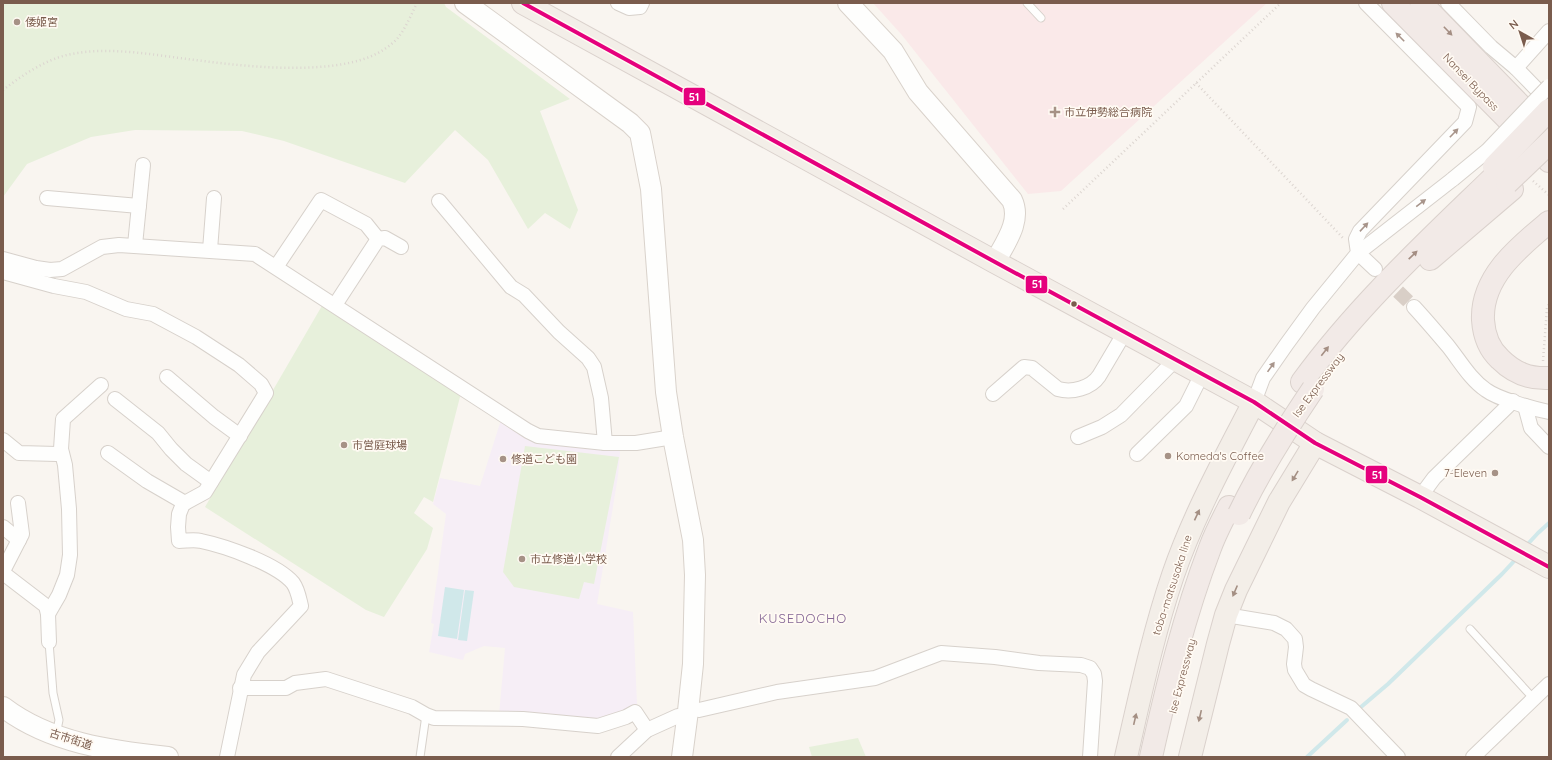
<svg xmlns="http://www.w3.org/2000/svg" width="1552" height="760" font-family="Quicksand,'Noto Sans JP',sans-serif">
<rect width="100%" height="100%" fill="#f9f5f0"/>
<!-- education -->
<polygon fill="#f6eef6" points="501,420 522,433 619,448 620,453 618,476 597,604 633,612 637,704 626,714 598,723 499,715 505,648 484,646 465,654 463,660 429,652 434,624 431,623 446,514 433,504 440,478 480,486"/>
<!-- medical -->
<polygon fill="#fae9e9" points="873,3 1267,3 1061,191 1028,194 901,34"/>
<!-- green -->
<g fill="#e7f0db">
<polygon points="3,3 444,3 446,7 570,99 540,111 578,210 570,229 545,213 528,229 488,160 455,130 405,183 284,141 242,131 135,130 91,137 27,164 3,197"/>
<polygon points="323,304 461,393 433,502 424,497 414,513 433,528 427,549 384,617 366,610 205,507"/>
<polygon points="525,446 619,457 594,584 584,582 579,599 514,587 503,572"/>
<polygon points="858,738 866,757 812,757 809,747"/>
</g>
<!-- water -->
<g fill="#d0e8ea">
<polygon points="445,587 464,590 457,639 438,636"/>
<polygon points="465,590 474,591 467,641 458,640"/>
</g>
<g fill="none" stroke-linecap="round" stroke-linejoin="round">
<!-- stream -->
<g stroke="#d0e8ea" stroke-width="4">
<polyline points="1526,546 1538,533 1549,523"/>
<polyline points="1361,707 1388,684 1502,574 1517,558"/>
<polyline points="1307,757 1347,720"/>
</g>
<!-- street-tunnel -->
<polyline stroke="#d9cfc7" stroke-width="14" stroke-dasharray="14 7" stroke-linecap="butt" points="1383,277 1414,307"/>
<defs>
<g id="lane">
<polyline points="1027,3 1041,18"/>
<polyline points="1470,629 1534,699"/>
<polyline points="49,642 53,693 59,720 56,735"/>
<polyline points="420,757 426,715"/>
</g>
<g id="street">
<polyline points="618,3 629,8 640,7 642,3"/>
<polyline points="1448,3 1491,47 1516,68 1549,31"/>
<polyline points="1516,68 1549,102"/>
<polyline points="47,198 139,206"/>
<polyline points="439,201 511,287 524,295 559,332 588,358 594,367 601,398 605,443"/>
<polyline points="135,245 143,165"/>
<polyline points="210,250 214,198"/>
<polyline points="3,259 36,268 50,270 62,269 102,247 119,245 255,254 528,431 538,436 605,443 636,443 673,437"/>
<polyline points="276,267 321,200 366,224 378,239"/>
<polyline points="1375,269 1358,253 1453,179"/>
<path d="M3,272L54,286L86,292L126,309L153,314L196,337L239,365L261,384L266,393L205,492L183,504L179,514L178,527L179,541C186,541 194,539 201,541C225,546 277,564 293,583C298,590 299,598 301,606L258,652L244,675L227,757"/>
<polyline points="335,305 378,239 385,238 401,247"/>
<path d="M1414,307C1426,320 1437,333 1448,346C1460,361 1470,379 1486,390C1498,399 1534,409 1549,412"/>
<polyline points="167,377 214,417 240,436"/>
<path d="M993,394L1024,367L1032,368L1058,389C1072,393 1091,388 1099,376L1125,332"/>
<polyline points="115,399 158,433 171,449 186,464 211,482"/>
<polyline points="1254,402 1263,378 1286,345 1313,308 1358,253 1356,239 1360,231 1465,122 1469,107 1366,3"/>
<polyline points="1525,406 1531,428 1549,447"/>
<polyline points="1078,437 1102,427 1121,415 1176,359"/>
<polyline points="3,440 19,453 57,454 62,455"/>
<polyline points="108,453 147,481 185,503"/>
<polyline points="1137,454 1186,406 1202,374"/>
<polyline points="1420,497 1434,478 1513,401"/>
<polyline points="3,527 19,540"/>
<polyline points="3,571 22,534 18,503"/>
<polyline points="3,573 46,606 48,614 49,642"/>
<polyline points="48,614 59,595 67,575 70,555 69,509 65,465 61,449 63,419 101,385"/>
<polyline points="1226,615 1274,623 1286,629 1295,639 1296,647 1294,664 1295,670 1304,685 1311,689 1351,708 1398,757"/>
<polyline points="240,688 286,688 295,683 326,679 412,707 426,715 434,718 523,719 598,726 626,717 635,712 647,730"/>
<polyline points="699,710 777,692 875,678 941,653 995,657 1039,663 1081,665 1090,668 1094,674 1095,681 1090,757"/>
<polyline points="618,757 647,730 678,716"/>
<polyline points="1473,757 1549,684"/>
</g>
<g id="secondary">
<polyline points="465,3 630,123 640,133 651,189 666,392 673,437 693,540 695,575 693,664 688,711 682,757"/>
<path d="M848,3L893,51L918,92L1012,200C1022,221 1005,243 995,262"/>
<path d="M3,707C50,743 111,751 168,757"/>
</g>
<g id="primary">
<polyline points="523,3 995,262 1254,402 1315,443 1420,497 1549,567"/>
<path d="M1126,757C1140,696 1153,634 1173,575C1194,514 1225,458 1254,402"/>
<polyline points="1190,757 1218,644 1226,615 1236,590 1279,502 1315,443"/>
</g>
<g id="highway">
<polyline points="1393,3 1549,161"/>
<polyline points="1421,3 1549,135"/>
<path d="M1549,222C1519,247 1481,277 1483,320C1484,335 1489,349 1500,359C1514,373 1529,379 1549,378"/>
<polyline points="1430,259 1512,189"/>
<path d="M1302,382C1359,304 1429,240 1498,173"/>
<path d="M1151,757C1167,686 1184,616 1210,548C1215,534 1222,521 1229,507"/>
</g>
</defs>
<!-- lane casing -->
<use href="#lane" stroke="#d7d1cb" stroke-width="9"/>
<!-- street casing -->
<use href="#street" stroke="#d7d1cb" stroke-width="16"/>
<!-- secondary casing -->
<use href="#secondary" stroke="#d9d2cb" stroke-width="22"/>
<!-- primary casing -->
<use href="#primary" stroke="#dad1cc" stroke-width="24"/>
<!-- highway casing -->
<use href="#highway" stroke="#dad1cc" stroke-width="24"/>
<!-- path -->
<g stroke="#dcd5d0" stroke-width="2.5" stroke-dasharray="1 3" stroke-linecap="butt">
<polyline points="1196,83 1343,238"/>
<path d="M3,90C21,76 45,60 67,55C106,46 148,54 187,59C234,65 283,71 330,66C354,63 377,58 396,40C405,30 411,15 417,3"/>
<polyline points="1533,181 1549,195"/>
<polyline points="1063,209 1281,3"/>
<polyline points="1543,361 1547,308 1549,304"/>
</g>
<!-- lane -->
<use href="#lane" stroke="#fefefd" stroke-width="7"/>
<!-- street -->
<use href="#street" stroke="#fefefd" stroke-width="14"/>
<!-- secondary -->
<use href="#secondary" stroke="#fefefd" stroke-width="20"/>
<!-- primary -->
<use href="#primary" stroke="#f3eee8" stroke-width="22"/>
<!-- highway -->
<use href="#highway" stroke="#f2eae7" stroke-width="22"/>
<defs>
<polyline id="street-bridge" points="1453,179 1487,151 1549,86"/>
<g id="highway-bridge">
<polyline points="1494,167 1549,110"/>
<polyline points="1507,183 1549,143"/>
<path d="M1239,514C1260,470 1286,429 1313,389"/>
</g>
</defs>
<!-- street-bridge casing -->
<use href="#street-bridge" stroke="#d7d1cb" stroke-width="16" stroke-linecap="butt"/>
<!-- highway-bridge casing -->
<use href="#highway-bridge" stroke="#dad1cc" stroke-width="24" stroke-linecap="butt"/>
<!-- street-bridge -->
<use href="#street-bridge" stroke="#fefefd" stroke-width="14"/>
<!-- highway-bridge -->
<use href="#highway-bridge" stroke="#f2eae7" stroke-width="22"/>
<defs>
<polyline id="bus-1" points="523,3 995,262 1254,402 1315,443 1420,497 1549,567"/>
</defs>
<!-- bus-1 casing -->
<use href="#bus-1" stroke="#fffaf3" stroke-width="7"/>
<!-- bus-1 -->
<use href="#bus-1" stroke="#e5007d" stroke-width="4"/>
</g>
<!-- one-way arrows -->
<defs><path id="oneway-solid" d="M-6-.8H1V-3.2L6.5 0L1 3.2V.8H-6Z"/></defs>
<g fill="#a48e83">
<use href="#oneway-solid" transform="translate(1448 31) rotate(46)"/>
<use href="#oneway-solid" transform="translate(1413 255) rotate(-44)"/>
<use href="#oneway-solid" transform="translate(1325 351) rotate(-52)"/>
</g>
<g fill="#a8958b">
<use href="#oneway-solid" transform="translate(1400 37) rotate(-135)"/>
<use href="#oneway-solid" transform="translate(1454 133) rotate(-46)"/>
<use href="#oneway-solid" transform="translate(1421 203) rotate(-37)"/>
<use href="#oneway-solid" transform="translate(1364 227) rotate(-47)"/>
<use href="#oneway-solid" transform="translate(1271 367) rotate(-55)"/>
</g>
<g fill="#a48f83">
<use href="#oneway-solid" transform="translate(1295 476) rotate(121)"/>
<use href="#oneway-solid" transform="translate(1197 515) rotate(-65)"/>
<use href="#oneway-solid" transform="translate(1235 591) rotate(113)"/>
<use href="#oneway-solid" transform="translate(1200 716) rotate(103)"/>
<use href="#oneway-solid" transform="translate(1135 719) rotate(-77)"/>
</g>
<!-- markers -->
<g fill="#a69286" stroke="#fffaf3" stroke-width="1.5">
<circle cx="17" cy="22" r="4"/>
<path d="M1053 106h4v4h4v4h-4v4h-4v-4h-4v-4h4z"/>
<circle cx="344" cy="445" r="4"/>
<circle cx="1168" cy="456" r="4"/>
<circle cx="503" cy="459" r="4"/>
<circle cx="1495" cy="473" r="4"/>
<circle cx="522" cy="559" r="4"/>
</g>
<circle fill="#7a5c4d" stroke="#fffaf3" stroke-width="1.5" cx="1074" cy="304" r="3.5"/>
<g text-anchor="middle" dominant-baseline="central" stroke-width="3.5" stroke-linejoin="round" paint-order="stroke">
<!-- poi labels -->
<g font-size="11" fill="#7a5c4d" stroke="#fffaf3" text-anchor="start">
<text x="25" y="22">倭姬宮</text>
<text x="1064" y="112">市立伊勢総合病院</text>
<text x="352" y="445">市営庭球場</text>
<text x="1176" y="456">Komeda's Coffee</text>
<text x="511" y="459">修道こども園</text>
<text x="1487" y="473" text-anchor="end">7-Eleven</text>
<text x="530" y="559">市立修道小学校</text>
</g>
<!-- street labels -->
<g font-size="11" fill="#7a5c4d" stroke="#fffaf3">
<text transform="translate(1471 82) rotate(46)">Nansei Bypass</text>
<text transform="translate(1318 385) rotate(-53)">Ise Expressway</text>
<text transform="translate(1172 585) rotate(-72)">toba-matsusaka line</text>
<text transform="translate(1182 676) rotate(-75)">Ise Expressway</text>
<text transform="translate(71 739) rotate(18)">古市街道</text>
</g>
<!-- quarter labels -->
<g font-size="13" letter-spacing="1" fill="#846695" stroke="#fffaf3">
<text x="803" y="618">KUSEDOCHO</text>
</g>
</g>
<g stroke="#fffaf3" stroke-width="1.5">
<rect x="683" y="87" width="23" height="19" rx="4" fill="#e5007d"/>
<rect x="1025" y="275" width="23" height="19" rx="4" fill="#e5007d"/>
<rect x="1365" y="465" width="23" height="19" rx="4" fill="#e5007d"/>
</g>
<g font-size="11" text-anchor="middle" font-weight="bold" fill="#fff">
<text x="694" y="101">51</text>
<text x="1037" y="288">51</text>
<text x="1377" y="479">51</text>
</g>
<!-- border -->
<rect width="1552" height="760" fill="none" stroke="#7a5c4d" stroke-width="8"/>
<!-- north arrow -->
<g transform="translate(1520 32) rotate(321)" stroke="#fffaf3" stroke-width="3" paint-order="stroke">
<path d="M0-3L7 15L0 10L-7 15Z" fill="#7a5c4d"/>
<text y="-6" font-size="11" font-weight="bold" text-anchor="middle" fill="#7a5c4d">N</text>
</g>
</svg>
